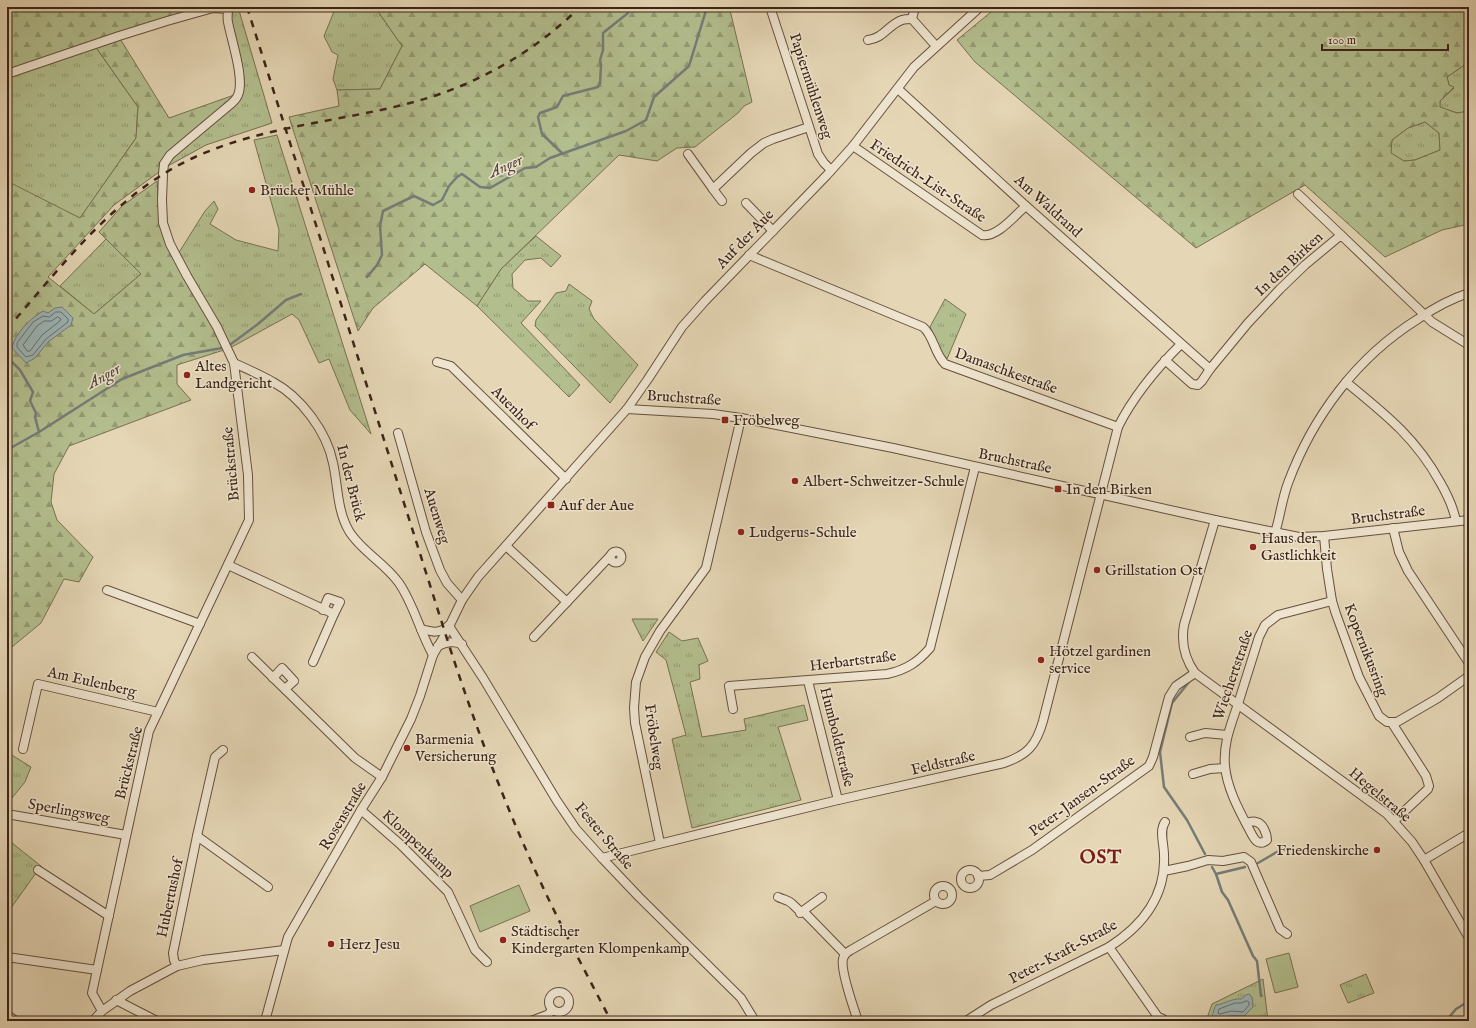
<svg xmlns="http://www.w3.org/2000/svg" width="1476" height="1028" font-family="'IM FELL English',serif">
<defs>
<pattern id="grass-tufts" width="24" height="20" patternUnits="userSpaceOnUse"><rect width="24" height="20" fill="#b3be8e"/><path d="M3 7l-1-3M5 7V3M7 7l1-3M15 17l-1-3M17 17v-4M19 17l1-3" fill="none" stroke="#939a73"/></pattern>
<pattern id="forest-firs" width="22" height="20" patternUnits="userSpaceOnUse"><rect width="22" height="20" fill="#b3be8e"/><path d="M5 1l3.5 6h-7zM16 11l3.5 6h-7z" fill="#939a73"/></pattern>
</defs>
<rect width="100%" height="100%" fill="#e5d6b5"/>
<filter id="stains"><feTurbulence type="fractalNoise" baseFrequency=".005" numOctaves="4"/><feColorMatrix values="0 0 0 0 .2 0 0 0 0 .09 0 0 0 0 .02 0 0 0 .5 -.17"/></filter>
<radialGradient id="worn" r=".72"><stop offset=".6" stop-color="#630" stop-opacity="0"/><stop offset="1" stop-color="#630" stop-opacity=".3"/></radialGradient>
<!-- grass -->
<g fill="url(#grass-tufts)" stroke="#787152">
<polygon points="232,7 238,7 272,123 206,145 166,167 172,156 239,95 229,9"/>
<polygon points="329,7 375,7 402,46 380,89 337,90 333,79 338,55 332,52 324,36 335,9"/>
<polygon points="95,46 138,107 136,138 80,218 67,212 7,309 7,76"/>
<polygon points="1469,62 1469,111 1458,113 1440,108 1440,101 1454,88 1449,85 1447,77"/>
<polygon points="1425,122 1439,133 1440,150 1415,160 1404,161 1390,153 1392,140 1408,128"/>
<polygon points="277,135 371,434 350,410 329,359 319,363 299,320 292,314 230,348 178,254 205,211 214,201 218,209 210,224 236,240 278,251 279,230 254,140"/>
<polygon points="536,236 561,256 551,267 541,258 525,260 512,274 513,288 528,301 541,301 521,323 580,385 569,397 477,306 501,269"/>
<polygon points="106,239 141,274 94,314 60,286"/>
<polygon points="569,284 592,301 589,309 594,319 638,365 610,403 535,326 536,320 556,293 566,291"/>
<polygon points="945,299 966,314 947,359 943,354 930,327"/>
<polygon points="632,619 658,619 643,641"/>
<polygon points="669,632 682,641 698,638 708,661 699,665 700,679 690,682 702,737 746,730 744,719 804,705 808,720 778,727 801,800 692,828 672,739 686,735 666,660 656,652"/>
<polygon points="7,752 31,767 25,782 7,804"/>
<polygon points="7,839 41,866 8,912 7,912"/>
<polygon points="1366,974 1374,993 1348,1003 1340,985"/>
<polygon points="1263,979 1268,1021 1206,1021 1212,1004"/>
</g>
<!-- forest -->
<g fill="url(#forest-firs)" stroke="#787152" fill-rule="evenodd">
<polygon points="7,7 210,7 7,71"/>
<polygon points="375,7 733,7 730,10 752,102 744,106 738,113 695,147 677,148 657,161 619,155 501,269 477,306 425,264 373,308 358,331 289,117 339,106 337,90 380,89 402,46"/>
<path d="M997,7H1469V36L1464,37L1469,45V62L1447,77L1449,85L1454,87L1440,101V107L1457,113L1469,111V224L1442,230L1385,257L1305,185L1196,248L975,62L957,40ZM1425,122L1439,133L1440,150L1415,160L1404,161L1391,153L1392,140L1408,128Z"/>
<polygon points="119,37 169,118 237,94 168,153 159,172 114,205 48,277 94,314 141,274 99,232 122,206 157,181 160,224 227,349 177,365 177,384 191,400 69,446 54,474 51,502 57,520 93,557 79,582 64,579 41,623 7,651 7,181 80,218 136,138 138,107 95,46"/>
</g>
<!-- pitch -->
<g fill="#b3be8e" stroke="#787152">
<polygon points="519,885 530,911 480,932 470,906"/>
<polygon points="1289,953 1298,987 1275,993 1266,959"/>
</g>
<!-- water -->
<g fill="#9bb6b9" stroke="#757c78">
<path d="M62,307L73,318L71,325L48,342L35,358L26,363L12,348C15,333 30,319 43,311L48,313L55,308Z"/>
<path d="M1249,994L1252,997L1253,1007L1244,1016C1235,1016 1226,1014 1219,1021L1211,1020C1212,1017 1214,1008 1216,1005C1225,1004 1232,998 1241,999L1246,995Z"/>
</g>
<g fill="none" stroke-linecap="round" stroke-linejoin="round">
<!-- shore -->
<g stroke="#6c6d68" stroke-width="1">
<polygon points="56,312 61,312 68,319 68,322 46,339 33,355 26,357 17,347 17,343 33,322 43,316 49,317"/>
<polygon points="58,317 61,319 60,321 42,335 30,351 27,351 23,345 37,326 44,321 51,321"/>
<polygon points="1247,1001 1249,1002 1249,1005 1243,1012 1231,1011 1220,1014 1218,1013 1219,1009 1235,1003 1241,1003"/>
</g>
<!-- stream -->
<g stroke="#757c78" stroke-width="2.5">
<polyline points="563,154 542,134 538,117 540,113 557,107 563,96 598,87 600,84 601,65 600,60 603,50 603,33 628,13 630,7"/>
<polyline points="367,277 377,265 382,255 380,226 383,211 414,196 433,205 442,200 449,186 457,177 462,174 480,187 490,188 525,168 536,167 550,158 626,131 646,120 654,97 689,66 707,7"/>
<polyline points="231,344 258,324 286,300 301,294"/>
<polyline points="7,357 20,370 33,392 30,401 36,413 35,417 39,432"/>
<polyline points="7,450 39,432 122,379 183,355 222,348"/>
<polyline points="1189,682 1172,703 1160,752 1164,787 1187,820 1205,854"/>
<polyline points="1258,863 1282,849"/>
<polyline points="1212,867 1216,874"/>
<polyline points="1245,867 1216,874 1222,892 1228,900 1253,956 1257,961 1261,996"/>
<polyline points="1446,1021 1456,1009 1469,1001"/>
</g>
<defs>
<g id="minor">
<polyline points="770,7 818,154 824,163 831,170"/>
<polyline points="915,7 912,19 936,46"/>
<path d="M868,40C884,38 888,25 902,20C905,19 909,19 912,19"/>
<path d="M7,74L119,36L167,21L213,8L228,9C228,13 227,18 228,22C231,39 245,79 238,95C237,98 234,101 232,103L170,155L164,164L163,174L162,200L163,223L170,244L187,276L217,327L234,363L248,475L249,520L149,731L92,993L102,1011"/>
<polyline points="898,89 1026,206 1210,369"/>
<path d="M853,146L982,235C997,238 1015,215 1026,206"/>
<polyline points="688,154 713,189"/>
<polyline points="1298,194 1341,235"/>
<polyline points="722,201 713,189 751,153 764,143 773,139 809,127"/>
<polyline points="746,203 773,231"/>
<path d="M749,255L923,327C934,336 934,353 945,364L1118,427"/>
<polyline points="1165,360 1192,384 1198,385 1202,381 1210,369 1248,323 1280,289 1305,265 1341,235 1432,322 1469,345"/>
<polyline points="437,362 451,366 566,479"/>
<path d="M234,363C247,369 261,375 273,382C301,397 327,432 333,463C338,485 337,511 349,531C361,551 385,563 399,583C414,605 420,632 433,655"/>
<path d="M1346,382C1385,414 1415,437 1440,482C1447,494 1453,506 1456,521"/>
<polyline points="627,409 713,414 741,418 893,448 1215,520 1299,537 1324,536 1469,520"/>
<polyline points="398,433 426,532 440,570 447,583 462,600"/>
<path d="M1215,520L1184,625C1181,642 1185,659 1195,673L1387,814L1412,842L1424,860L1469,938"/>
<polyline points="1468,520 1469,528"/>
<polyline points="1393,528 1399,552 1408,571 1469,663"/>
<path d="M1275,533C1280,517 1282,499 1288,483C1313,416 1357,357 1418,319C1434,308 1450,299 1469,293"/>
<polyline points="1324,536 1327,569 1332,601 1336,614 1359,677 1379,716 1387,722 1397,722 1438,698 1469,676"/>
<polyline points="506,546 567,602"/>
<circle cx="616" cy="557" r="5.5"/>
<polyline points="228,565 334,614 313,662"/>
<polyline points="107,590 200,624"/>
<polyline points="323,610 328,598 340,602 334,614"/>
<polyline points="449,626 483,678 557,801 576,829 602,858 639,897 741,998 755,1021"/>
<path d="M421,629C432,632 440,634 448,626"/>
<polyline points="534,637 612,554"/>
<path d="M438,646C447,642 453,641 462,644"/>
<polyline points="252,657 355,758 382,777"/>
<polyline points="273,678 282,668 294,681 285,689"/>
<polyline points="808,681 838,800"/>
<path d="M733,709L729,686L887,674C906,670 918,662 930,648L975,467"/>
<polyline points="1392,723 1426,776 1429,786 1428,789 1394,821"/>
<polyline points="1190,737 1205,733 1227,735"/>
<polyline points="23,749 38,684 158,712"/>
<polyline points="1193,774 1210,769 1225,768"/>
<polyline points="361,810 400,844 448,892 475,950 487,962"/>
<polyline points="7,814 126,835"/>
<path d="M1246,823C1249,822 1253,821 1256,822C1263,823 1267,834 1267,840C1258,847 1254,839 1250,831C1240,812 1227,789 1225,766C1223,743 1231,725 1238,704C1245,682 1252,659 1259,637L1265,625L1278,615L1332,601"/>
<polyline points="197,836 268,887"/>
<polyline points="660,843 635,723 634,708 636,682 645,657 660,631 706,568 741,418"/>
<path d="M602,858L838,800L1004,763C1027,755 1036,746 1043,721L1118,427C1134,395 1156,369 1181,344"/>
<polyline points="1424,860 1469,833"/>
<polyline points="38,870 109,916"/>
<circle cx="970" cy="879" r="9"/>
<polyline points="1164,871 1188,866 1208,860 1223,861 1244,857 1251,862 1280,929 1287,934"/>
<polyline points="978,876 990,875 1032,850 1149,766 1153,757 1169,697 1176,686 1195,673"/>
<circle cx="943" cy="895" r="9"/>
<path d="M778,897C782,899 784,899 788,901C795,904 797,912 805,913L845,954"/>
<polyline points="800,913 822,897"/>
<polyline points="1109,947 1158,1017 1163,1019"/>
<polyline points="7,957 97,970"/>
<polyline points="177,966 174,960 173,953 197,836 215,757 223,750"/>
<circle cx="559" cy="1002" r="10"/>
<polyline points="116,1000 157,1021"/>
<polyline points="7,1015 16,1021"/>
<polyline points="93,1021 102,1011 130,991 177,966 203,960 284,950"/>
<polyline points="265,1021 288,937 361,810 382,777 411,719 420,696 433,655 446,633 462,600 478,577 627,409 648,379 682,327 705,301 827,175 853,146 914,67 980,7"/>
<polyline points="531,1021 547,1015 553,1010"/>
<path d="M858,1021C854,1009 840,970 843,959C844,955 847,952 851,950L936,901"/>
<path d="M966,1021L991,1005L1109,947C1142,926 1166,896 1164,855C1164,844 1159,831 1165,822"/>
</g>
</defs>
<!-- minor casing -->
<use href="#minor" stroke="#66503e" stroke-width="10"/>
<!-- minor -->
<use href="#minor" stroke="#eee4cf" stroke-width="8"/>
<!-- rail -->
<g stroke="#3c2417" stroke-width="2.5" stroke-dasharray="7 7" stroke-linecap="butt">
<path d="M247,7L448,642C471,713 497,784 527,852C552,910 582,965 611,1021"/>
<path d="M7,329C62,266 115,194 193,158C262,126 338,122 410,103C475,86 532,54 580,7"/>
</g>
</g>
<!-- markers -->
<g fill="#8f2418" stroke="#eee4cf" stroke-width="1.5">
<circle cx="252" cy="190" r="4"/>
<circle cx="187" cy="375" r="4"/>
<rect x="721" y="416" width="8" height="8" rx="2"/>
<circle cx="795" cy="481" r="4"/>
<rect x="1054" y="485" width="8" height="8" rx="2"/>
<rect x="547" y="501" width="8" height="8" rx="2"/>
<circle cx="741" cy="532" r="4"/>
<circle cx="1253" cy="547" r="4"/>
<circle cx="1097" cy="570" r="4"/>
<circle cx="1041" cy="660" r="4"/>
<circle cx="407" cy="748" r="4"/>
<circle cx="1377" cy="850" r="4"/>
<circle cx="503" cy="940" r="4"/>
<circle cx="331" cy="944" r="4"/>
</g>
<g text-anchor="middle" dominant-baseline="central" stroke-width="3" stroke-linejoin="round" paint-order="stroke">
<!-- street labels -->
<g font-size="15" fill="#3c2417" stroke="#eee4cf">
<text transform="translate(811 86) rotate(72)">Papiermühlenweg</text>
<text transform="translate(928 181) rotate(34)">Friedrich-List-Straße</text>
<text transform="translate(1048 206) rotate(42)">Am Waldrand</text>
<text transform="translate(745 239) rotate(-46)">Auf der Aue</text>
<text transform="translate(1289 264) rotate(-43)">In den Birken</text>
<text transform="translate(1006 371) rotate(20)">Damaschkestraße</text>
<text transform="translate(684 398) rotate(4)">Bruchstraße</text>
<text transform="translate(513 408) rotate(45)">Auenhof</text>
<text transform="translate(1015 461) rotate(12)">Bruchstraße</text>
<text transform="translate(231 464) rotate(-95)">Brückstraße</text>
<text transform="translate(351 483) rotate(76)">In der Brück</text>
<text transform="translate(1388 515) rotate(-7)">Bruchstraße</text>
<text transform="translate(437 516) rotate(73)">Auenweg</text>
<text transform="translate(1366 650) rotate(69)">Kopernikusring</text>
<text transform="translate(853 661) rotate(-7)">Herbartstraße</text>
<text transform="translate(1233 675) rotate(-71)">Wiechertstraße</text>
<text transform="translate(92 682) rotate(13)">Am Eulenberg</text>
<text transform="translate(654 737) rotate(82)">Fröbelweg</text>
<text transform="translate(837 737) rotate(76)">Humboldtstraße</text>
<text transform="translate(129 763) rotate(-76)">Brückstraße</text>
<text transform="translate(943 763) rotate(-13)">Feldstraße</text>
<text transform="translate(1380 795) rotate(40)">Hegelstraße</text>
<text transform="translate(1082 796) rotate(-36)">Peter-Jansen-Straße</text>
<text transform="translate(69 811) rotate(10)">Sperlingsweg</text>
<text transform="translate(343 816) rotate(-59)">Rosenstraße</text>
<text transform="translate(604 836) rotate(50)">Fester Straße</text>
<text transform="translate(418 844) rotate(43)">Klompenkamp</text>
<text transform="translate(170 898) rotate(-78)">Hubertushof</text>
<text transform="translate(1063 952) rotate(-28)">Peter-Kraft-Straße</text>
</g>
<!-- poi labels -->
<g font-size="15" fill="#3c2417" stroke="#eee4cf" text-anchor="start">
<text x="260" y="190">Brücker Mühle</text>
<text x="195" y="366">Altes<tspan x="195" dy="17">Landgericht</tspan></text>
<text x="733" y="420">Fröbelweg</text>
<text x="803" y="481">Albert-Schweitzer-Schule</text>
<text x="1066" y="489">In den Birken</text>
<text x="559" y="505">Auf der Aue</text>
<text x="749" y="532">Ludgerus-Schule</text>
<text x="1261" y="538">Haus der<tspan x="1261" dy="17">Gastlichkeit</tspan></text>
<text x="1105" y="570">Grillstation Ost</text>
<text x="1049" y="651">Hötzel gardinen<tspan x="1049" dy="17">service</tspan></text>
<text x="415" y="739">Barmenia<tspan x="415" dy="17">Versicherung</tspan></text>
<text x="1369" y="850" text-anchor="end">Friedenskirche</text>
<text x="511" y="931">Städtischer<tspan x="511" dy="17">Kindergarten Klompenkamp</tspan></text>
<text x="339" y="944">Herz Jesu</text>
</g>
<!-- water labels -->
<g font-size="16" font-style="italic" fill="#544840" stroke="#eee4cf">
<text transform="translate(506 167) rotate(-24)">Anger</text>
<text transform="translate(104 377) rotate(-29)">Anger</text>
</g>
<!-- district labels -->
<g font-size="19" font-weight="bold" letter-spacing="1" fill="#7a1f14" stroke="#eee4cf">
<text x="1101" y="858">OST</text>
</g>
</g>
<!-- margin -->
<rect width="1476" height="1028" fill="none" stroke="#e5d6b5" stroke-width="24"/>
<rect x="8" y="8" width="1460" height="1012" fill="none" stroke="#3c2417" stroke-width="2"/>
<rect x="12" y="12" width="1452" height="1004" fill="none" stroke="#3c2417"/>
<!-- scale -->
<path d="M1322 44v6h126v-6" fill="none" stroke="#3c2417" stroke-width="2"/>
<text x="1328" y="44" font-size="12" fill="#3c2417" stroke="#eee4cf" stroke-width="3" paint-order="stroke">100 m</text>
<rect width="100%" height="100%" filter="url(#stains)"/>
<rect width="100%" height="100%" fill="url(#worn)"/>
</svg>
